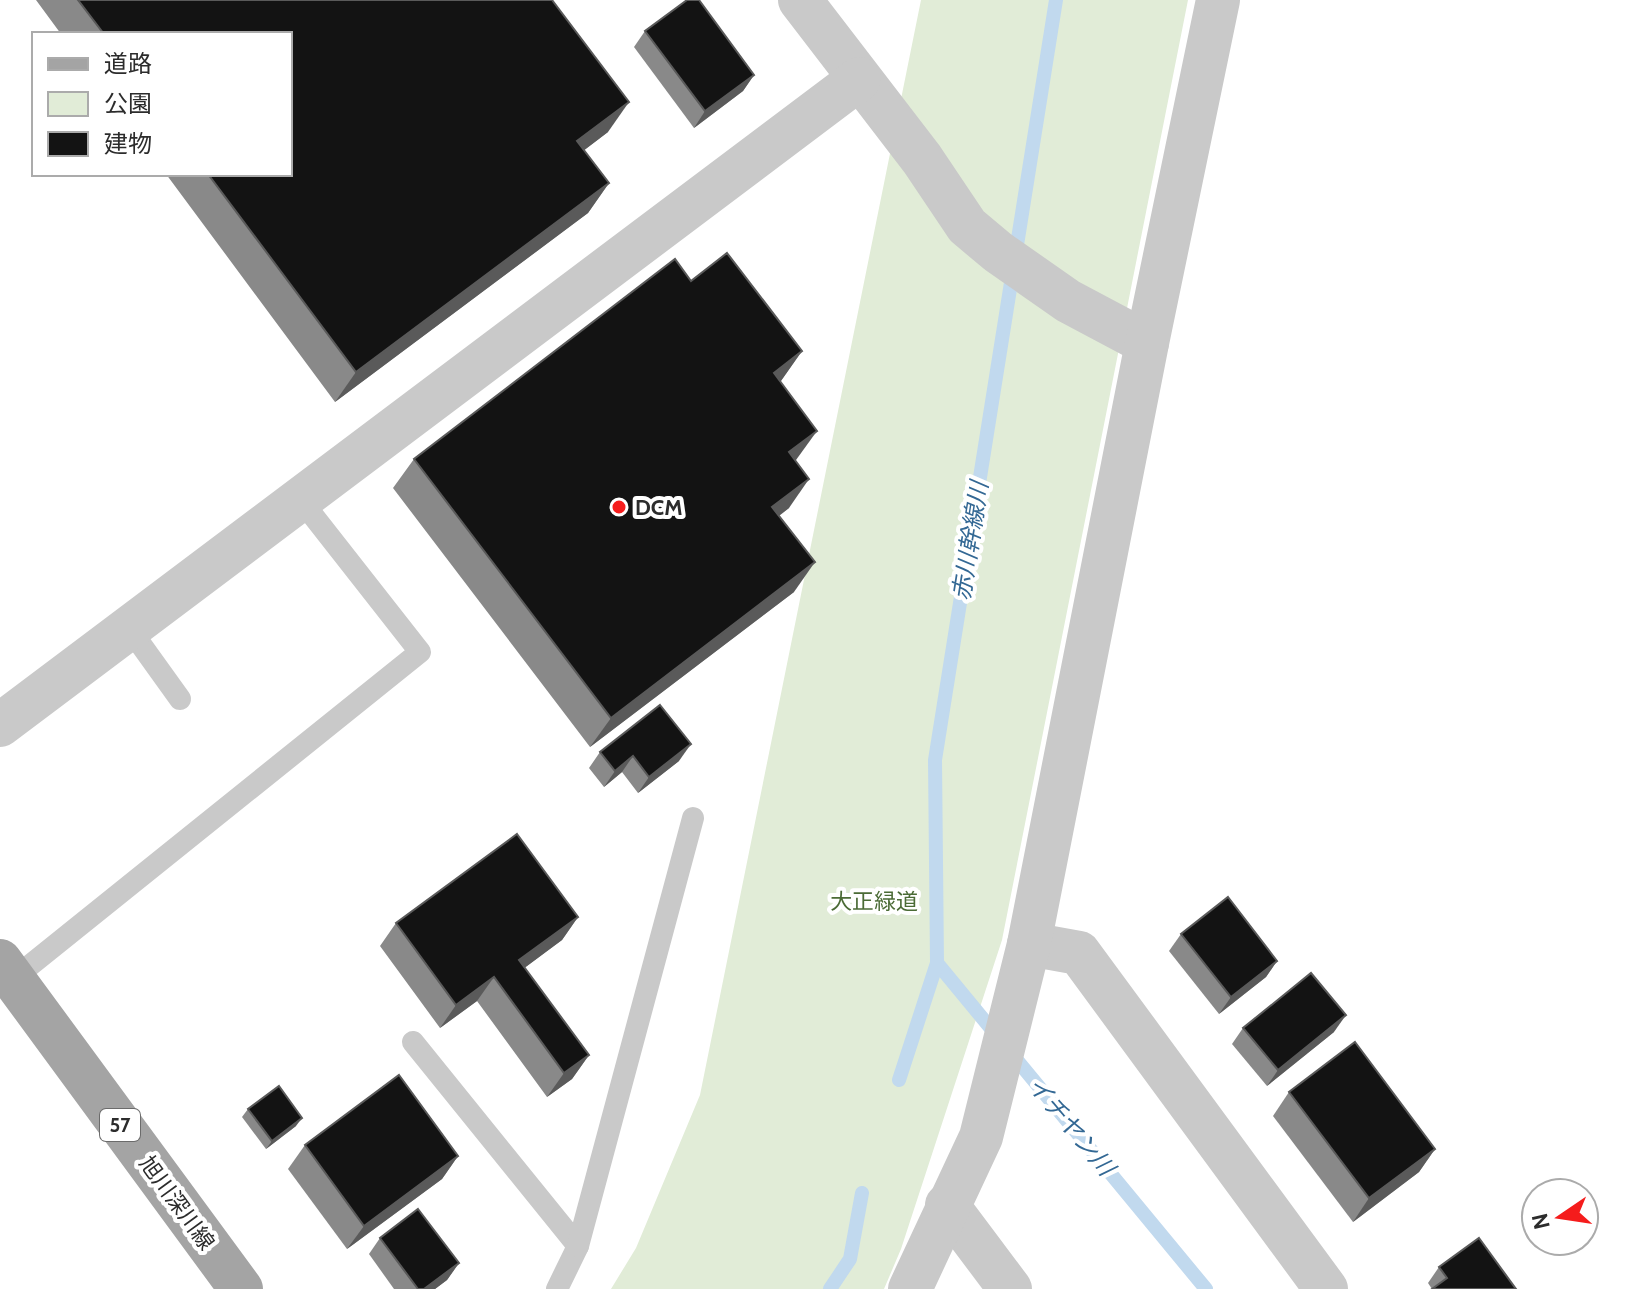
<svg xmlns="http://www.w3.org/2000/svg" width="1632" height="1289" font-family="Cabin,'Noto Sans JP',sans-serif">
<rect width="100%" height="100%" fill="#fff"/>
<!-- green -->
<polygon fill="#e1ecd7" points="921,0 1188,0 1002,940 901,1249 884,1289 611,1289 636,1248 700,1095"/>
<g fill="none" stroke-linecap="round" stroke-linejoin="round">
<!-- stream -->
<g stroke="#c1d9ee" stroke-width="14">
<polyline points="937,963 998,1037"/>
<polyline points="1011,1053 1206,1289"/>
<polyline points="899,1080 937,963 935,760 1056,0"/>
<polyline points="830,1289 850,1259 862,1193"/>
</g>
<!-- lane -->
<g stroke="#c9c9c9" stroke-width="22">
<polyline points="129,628 180,699"/>
<polyline points="13,979 420,652 300,499"/>
<polyline points="413,1042 578,1246 557,1289"/>
<polyline points="578,1246 693,818"/>
</g>
<!-- street -->
<g stroke="#c9c9c9" stroke-width="44">
<polyline points="800,0 922,159 967,226 998,252 1068,301 1147,343"/>
<polyline points="0,725 859,79"/>
<polyline points="1029,944 1079,953 1326,1289"/>
<polyline points="947,1205 1010,1289"/>
<polyline points="910,1289 981,1137 1029,944 1147,343 1218,0"/>
</g>
<!-- primary -->
<polyline stroke="#a4a4a4" stroke-width="44" points="0,961 241,1289"/>
</g>
<!-- wall -->
<g fill="#898989">
<polygon points="36,0 552,0 608,132 584,150 609,183 588,213 335,402 166,174 290,174 290,34 61,34"/>
<polygon points="645,31 754,75 743,91 694,128 634,47"/>
<polygon points="691,281 802,351 780,382 796,460 789,508 779,516 794,592 590,747 393,488 414,459"/>
<polygon points="600,752 679,761 638,793 622,772 604,787 589,768"/>
<polygon points="578,917 562,940 524,968 589,1055 572,1079 547,1097 477,1001 440,1028 380,946 396,923"/>
<polygon points="1181,934 1277,961 1266,977 1219,1014 1169,951"/>
<polygon points="1243,1028 1334,1032 1267,1086 1232,1044"/>
<polygon points="1289,1092 1435,1149 1419,1172 1353,1222 1273,1116"/>
<polygon points="248,1109 296,1126 266,1149 242,1117"/>
<polygon points="305,1145 458,1156 442,1179 347,1249 288,1169"/>
<polygon points="380,1238 459,1263 447,1280 435,1289 394,1289 369,1254"/>
<polygon points="1439,1267 1516,1289 1432,1289 1428,1283"/>
</g>
<!-- shaded-wall -->
<g fill="#5a5a5a">
<polygon points="754,75 743,91 694,128 705,111"/>
<polygon points="629,102 608,132 557,171 577,141"/>
<polygon points="609,183 588,213 335,402 356,372"/>
<polygon points="802,351 781,381 753,402 774,373"/>
<polygon points="817,431 796,460 769,481 789,452"/>
<polygon points="809,479 789,508 752,536 772,507"/>
<polygon points="815,562 794,592 590,747 611,718"/>
<polygon points="691,744 679,761 638,793 649,777"/>
<polygon points="633,756 622,772 604,787 615,771"/>
<polygon points="578,917 562,940 503,984 519,960"/>
<polygon points="1277,961 1266,977 1219,1014 1231,997"/>
<polygon points="494,977 477,1001 440,1028 456,1005"/>
<polygon points="1346,1015 1334,1032 1267,1086 1278,1070"/>
<polygon points="589,1055 572,1079 547,1097 564,1073"/>
<polygon points="302,1118 296,1126 266,1149 272,1141"/>
<polygon points="1435,1149 1419,1172 1353,1222 1369,1198"/>
<polygon points="458,1156 442,1179 347,1249 364,1226"/>
<polygon points="459,1263 447,1280 435,1289 424,1289"/>
</g>
<!-- building -->
<g fill="#131313" stroke="#5a5a5a" stroke-width="2">
<polygon points="78,0 552,0 629,102 577,141 609,183 356,372 208,174 290,174 290,34 104,34"/>
<polygon points="687,0 699,0 754,75 705,111 645,31"/>
<polygon points="727,253 802,351 774,373 817,431 789,452 809,479 772,507 815,562 611,718 414,459 675,259 691,281"/>
<polygon points="660,705 691,744 649,777 633,756 615,771 600,752"/>
<polygon points="517,834 578,917 519,960 589,1055 564,1073 494,977 456,1005 396,923"/>
<polygon points="1228,897 1277,961 1231,997 1181,934"/>
<polygon points="1311,973 1346,1015 1278,1070 1243,1028"/>
<polygon points="1355,1042 1435,1149 1369,1198 1289,1092"/>
<polygon points="399,1075 458,1156 364,1226 305,1145"/>
<polygon points="279,1086 302,1118 272,1141 248,1109"/>
<polygon points="418,1209 459,1263 424,1289 418,1289 380,1238"/>
<polygon points="1479,1238 1516,1289 1432,1289 1447,1278 1439,1267"/>
</g>
<!-- markers -->
<circle fill="#f51c1c" stroke="#fff" stroke-width="3" cx="619" cy="507" r="8"/>
<g text-anchor="middle" dominant-baseline="central" stroke-width="8" stroke-linejoin="round" paint-order="stroke">
<!-- shield labels -->
<rect fill="#fff" stroke="#6b6b6b" stroke-width="2" x="100" y="1109" width="40" height="32" rx="6"/>
<g font-size="20" font-weight="bold" fill="#2c2c2c">
<text x="120" y="1125">57</text>
</g>
<!-- poi labels -->
<g font-size="22" font-weight="bold" fill="#2c2c2c" stroke="#fff" text-anchor="start">
<text x="635" y="507">DCM</text>
</g>
<!-- park labels -->
<g font-size="22" fill="#4b6b36" stroke="#fff">
<text x="874" y="901">大正緑道</text>
</g>
<!-- street labels -->
<g font-size="22" fill="#2c2c2c" stroke="#fff">
<text transform="translate(177 1203) rotate(54)">旭川深川線</text>
</g>
<!-- water labels -->
<g font-size="24" font-style="italic" fill="#336894" stroke="#fff">
<text transform="translate(970 541) rotate(-81)">赤川幹線川</text>
<text transform="translate(1071 1126) rotate(50)">イチヤン川</text>
</g>
</g>
<!-- legend -->
<rect x="32" y="32" width="260" height="144" fill="#ffffff" stroke="#ababab" stroke-width="2"/>
<rect x="48" y="58" width="40" height="12" fill="#a4a4a4" stroke="#ababab" stroke-width="2"/>
<text x="104" y="72" font-size="24" fill="#2c2c2c">道路</text>
<rect x="48" y="92" width="40" height="24" fill="#e1ecd7" stroke="#ababab" stroke-width="2"/>
<text x="104" y="112" font-size="24" fill="#2c2c2c">公園</text>
<rect x="48" y="132" width="40" height="24" fill="#131313" stroke="#ababab" stroke-width="2"/>
<text x="104" y="152" font-size="24" fill="#2c2c2c">建物</text>
<!-- north arrow -->
<g transform="translate(1560 1217) rotate(257)"><circle r="38" fill="#ffffff" stroke="#ababab" stroke-width="2"/>
<path d="M0-6L14 30L0 20L-14 30Z" fill="#f51c1c"/>
<text y="-12" font-size="22" font-weight="bold" text-anchor="middle" fill="#2c2c2c">N</text>
</g>
</svg>
